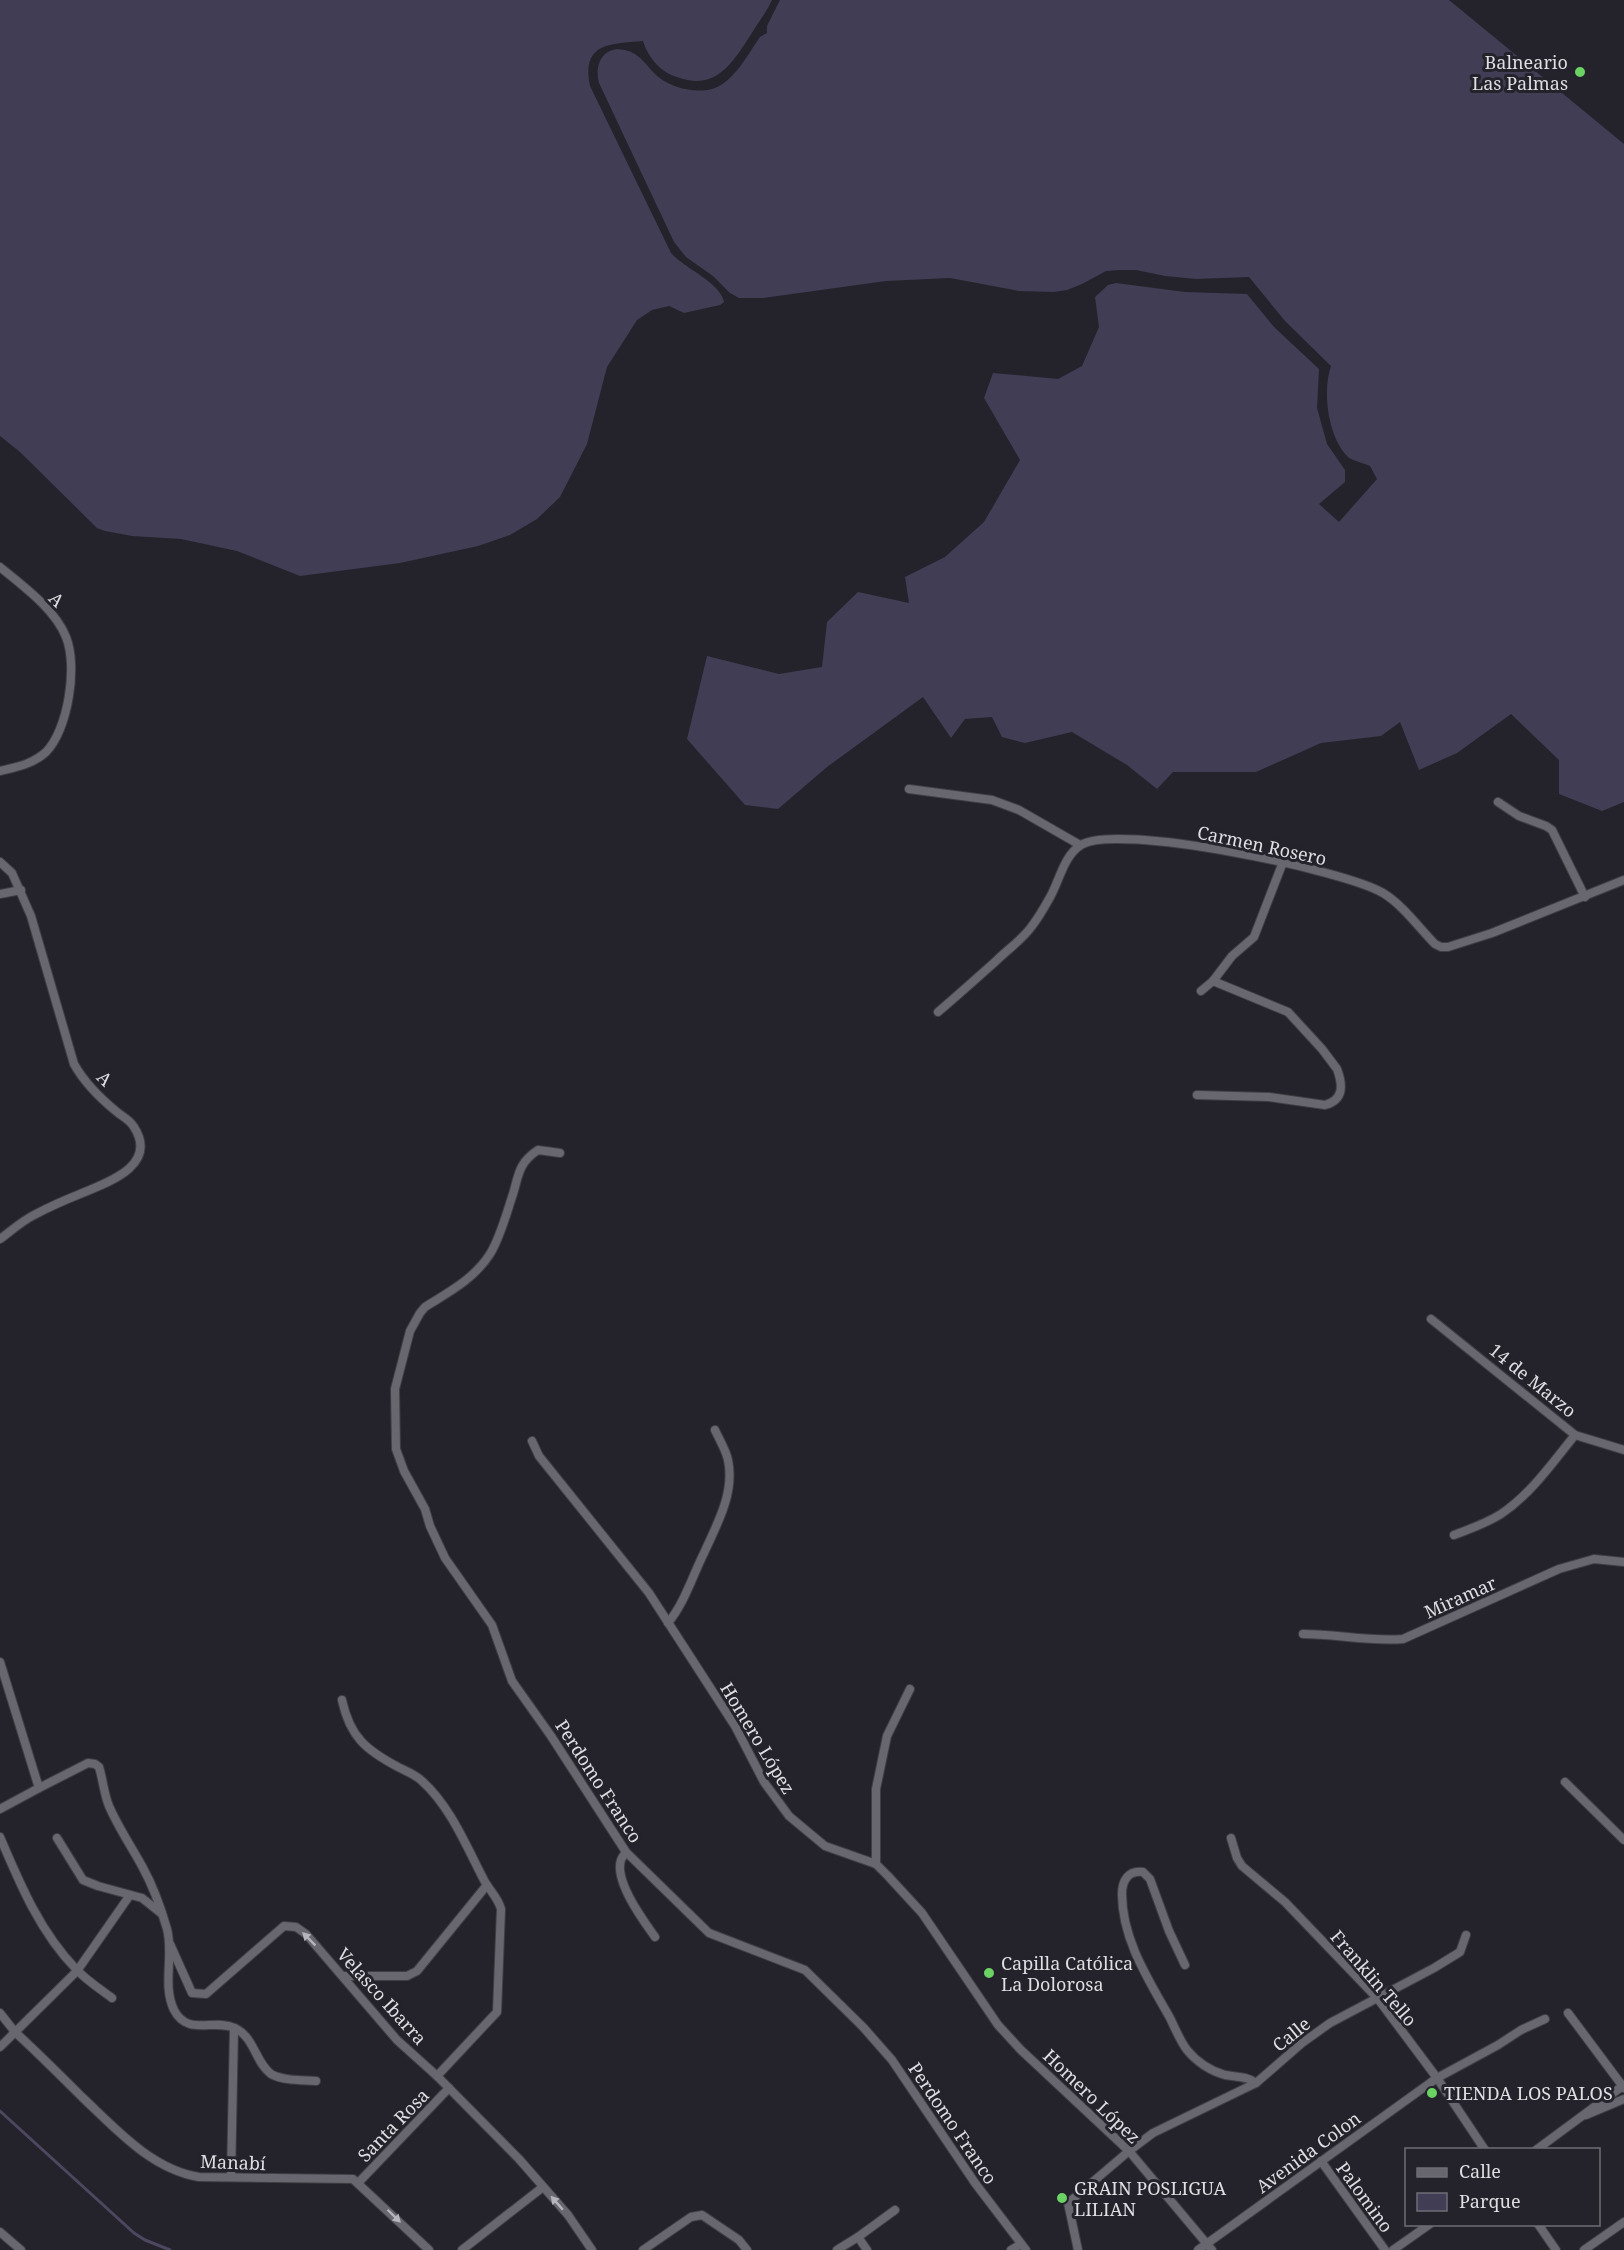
<svg xmlns="http://www.w3.org/2000/svg" width="1624" height="2250" font-family="'Noto Serif',serif">
<rect width="100%" height="100%" fill="#24232b"/>
<!-- green -->
<g fill="#413d54">
<path d="M0,0H772C766,13 757,24 750,36C731,65 715,91 677,77C660,72 648,57 643,41C611,44 581,42 590,86L671,253C684,268 721,283 724,302L720,305L684,313L669,306L652,310L637,320L607,367L587,444L560,497L537,519L510,535L478,546L400,563L300,576L237,551L181,539L132,536L105,531L97,528L20,452L0,436Z"/>
<path d="M780,0H1449L1624,144V802L1602,811L1559,794V760L1511,714L1457,753L1419,770L1400,722L1381,736L1321,743L1256,772H1173L1157,789L1127,765L1072,732L1025,743L1002,737L992,717L965,719L951,738L923,697L827,767L778,809L745,805L687,739L707,656L779,674L822,667L827,622L858,592L909,603L905,577L945,557L984,522L1020,460L984,398L993,373L1058,379L1082,366L1099,327L1095,297L1108,285L1116,283L1185,292L1247,294L1274,327L1319,369L1317,408L1327,444L1345,470V482L1319,504L1339,522L1377,479L1370,466C1364,463 1353,461 1348,457C1328,437 1322,392 1331,366L1285,321L1249,277L1196,279L1165,276L1136,270H1120L1106,271L1082,284L1067,290L1054,292L1019,291L950,278L886,281L763,298H739L730,293L713,276L686,257L674,242L599,83C593,61 607,42 631,52C642,57 647,66 655,74C668,87 696,95 715,88C735,80 748,54 760,37L767,33V26Z"/>
</g>
<g fill="none" stroke-linecap="round" stroke-linejoin="round">
<!-- stream -->
<polyline stroke="#4d475f" stroke-width="3" points="0,2111 134,2233 145,2240 170,2250"/>
<defs>
<g id="street">
<path d="M0,567C23,586 55,609 66,637C78,666 68,730 46,752C33,764 17,767 0,771"/>
<polyline points="909,789 992,800 1019,810 1080,845"/>
<polyline points="1498,802 1519,816 1546,826 1552,830 1585,897"/>
<path d="M0,862L12,873L31,916L74,1064C84,1082 101,1099 117,1112C123,1117 130,1120 134,1127C159,1166 106,1183 80,1194C65,1200 49,1207 34,1215C22,1221 11,1231 0,1239"/>
<polyline points="0,894 21,890"/>
<polyline points="1201,991 1213,981 1232,956 1254,937 1283,862"/>
<path d="M938,1012C958,995 977,978 996,961C1008,949 1022,940 1032,926C1038,918 1044,908 1049,899C1059,883 1063,856 1081,845C1116,822 1345,870 1383,893C1403,905 1419,928 1435,944L1441,947H1448L1492,933L1624,880"/>
<path d="M1197,1095L1269,1097L1325,1105C1344,1100 1343,1085 1337,1069L1322,1049L1288,1012L1213,981"/>
<path d="M560,1153L538,1150C517,1164 519,1176 512,1197C506,1215 500,1238 490,1254C474,1279 449,1292 425,1307L420,1313L410,1331L395,1389L396,1449L404,1471L425,1509L430,1526L445,1558L492,1625L512,1681L551,1736L626,1852L709,1933L805,1970L863,2027L892,2060L975,2183L1026,2250"/>
<polyline points="1431,1319 1575,1435 1624,1450"/>
<polyline points="532,1441 539,1456 649,1593 735,1726 764,1782 789,1816 825,1846 876,1864 888,1876 922,1913 998,2025 1021,2050 1129,2151 1212,2250"/>
<path d="M1454,1535C1470,1529 1487,1523 1501,1514C1531,1494 1553,1462 1575,1435"/>
<path d="M668,1623C685,1602 692,1577 704,1553C717,1524 735,1493 728,1460C726,1450 719,1439 715,1430"/>
<path d="M1303,1634C1336,1634 1370,1642 1403,1639L1559,1569L1594,1559L1624,1562"/>
<polyline points="0,1662 39,1788 0,1809"/>
<path d="M342,1700C350,1737 366,1750 398,1767C406,1771 416,1775 422,1781C451,1807 467,1848 485,1882C491,1892 498,1898 501,1909L497,2012L437,2076"/>
<polyline points="1565,1782 1624,1840"/>
<path d="M39,1788L88,1763L95,1764L99,1767C103,1780 104,1794 109,1806C118,1827 131,1846 142,1866C153,1886 161,1908 167,1929C174,1955 162,1985 174,2010C188,2037 214,2018 235,2028C255,2038 255,2062 271,2074C283,2081 303,2080 316,2081"/>
<path d="M0,1837C20,1884 40,1932 76,1969C86,1980 100,1989 112,1998"/>
<polyline points="57,1838 83,1880 98,1886 142,1898 162,1914"/>
<polyline points="1231,1838 1237,1858 1242,1866 1285,1902 1378,1999 1437,2078 1485,2150"/>
<path d="M626,1852C624,1855 622,1857 621,1860C614,1881 643,1920 655,1937"/>
<polyline points="876,1864 876,1789 887,1736 910,1689"/>
<polyline points="170,1944 192,1993 206,1994 284,1926 296,1927 306,1934 397,2040 437,2076 519,2159 568,2215 592,2250"/>
<path d="M1185,1965L1169,1931L1150,1879L1143,1872C1128,1870 1122,1881 1122,1894C1122,1939 1148,1979 1170,2018C1175,2028 1180,2041 1187,2050C1197,2062 1211,2071 1225,2075C1236,2077 1247,2076 1256,2083"/>
<polyline points="344,1976 407,1976 417,1971 487,1885"/>
<path d="M0,2013L15,2032C38,2053 60,2075 82,2097C116,2129 151,2169 199,2177L353,2179L429,2250"/>
<polyline points="1568,2013 1624,2088"/>
<polyline points="0,2047 77,1971 130,1895"/>
<polyline points="1586,2115 1624,2099"/>
<polyline points="1536,2150 1624,2085"/>
<polyline points="1321,2161 1385,2250"/>
<polyline points="231,2177 234,2028"/>
<polyline points="359,2182 449,2088"/>
<polyline points="1538,2224 1556,2250"/>
<polyline points="0,2232 21,2250"/>
<polyline points="858,2237 867,2250"/>
<polyline points="462,2250 543,2187"/>
<polyline points="643,2250 691,2217 702,2215 739,2240 747,2250"/>
<polyline points="837,2250 858,2237 895,2210"/>
<polyline points="1011,2250 1021,2244"/>
<polyline points="1078,2250 1068,2203 1129,2151 1153,2133 1256,2083 1302,2043 1330,2023 1434,1968 1460,1952 1466,1935"/>
<polyline points="1198,2250 1437,2078 1498,2045 1521,2030 1545,2019"/>
<polyline points="1393,2250 1430,2224"/>
<polyline points="1584,2250 1624,2222"/>
</g>
</defs>
<!-- street casing -->
<use href="#street" stroke="#403f45" stroke-width="10"/>
<!-- street -->
<use href="#street" stroke="#686770" stroke-width="8"/>
</g>
<!-- one-way arrows -->
<defs><path id="oneway-solid" d="M-6-.8H1V-3.2L6.5 0L1 3.2V.8H-6Z" transform="scale(1.5)"/></defs>
<g fill="#b5b4bb">
<use href="#oneway-solid" transform="translate(309 1939) rotate(-135)"/>
<use href="#oneway-solid" transform="translate(557 2203) rotate(-131)"/>
<use href="#oneway-solid" transform="translate(394 2216) rotate(44)"/>
</g>
<!-- markers -->
<g fill="#6bd363" stroke="#24232b" stroke-width="2">
<circle cx="1580" cy="72" r="6"/>
<circle cx="989" cy="1973" r="6"/>
<circle cx="1432" cy="2093" r="6"/>
<circle cx="1062" cy="2198" r="6"/>
</g>
<g text-anchor="middle" dominant-baseline="central" stroke-width="6" stroke-linejoin="round" paint-order="stroke">
<!-- poi labels -->
<g font-size="18" fill="#dedee3" stroke="#24232b" text-anchor="start">
<text x="1568" y="62" text-anchor="end">Balneario<tspan x="1568" dy="21">Las Palmas</tspan></text>
<text x="1001" y="1963">Capilla Católica<tspan x="1001" dy="21">La Dolorosa</tspan></text>
<text x="1444" y="2093">TIENDA LOS PALOS</text>
<text x="1074" y="2188">GRAIN POSLIGUA<tspan x="1074" dy="21">LILIAN</tspan></text>
</g>
<!-- street labels -->
<g font-size="18" fill="#dedee3" stroke="#24232b">
<text transform="translate(57 599) rotate(45)">A</text>
<text transform="translate(1262 845) rotate(12)">Carmen Rosero</text>
<text transform="translate(105 1078) rotate(45)">A</text>
<text transform="translate(1533 1380) rotate(39)">14 de Marzo</text>
<text transform="translate(1460 1597) rotate(-24)">Miramar</text>
<text transform="translate(758 1738) rotate(59)">Homero López</text>
<text transform="translate(599 1781) rotate(57)">Perdomo Franco</text>
<text transform="translate(1374 1978) rotate(49)">Franklin Tello</text>
<text transform="translate(382 1996) rotate(48)">Velasco Ibarra</text>
<text transform="translate(1291 2034) rotate(-39)">Calle</text>
<text transform="translate(1092 2096) rotate(44)">Homero López</text>
<text transform="translate(953 2123) rotate(56)">Perdomo Franco</text>
<text transform="translate(393 2125) rotate(-46)">Santa Rosa</text>
<text transform="translate(1308 2152) rotate(-36)">Avenida Colon</text>
<text transform="translate(233 2162) rotate(2)">Manabí</text>
<text transform="translate(1365 2197) rotate(54)">Palomino</text>
</g>
</g>
<!-- legend -->
<rect x="1405" y="2148" width="195" height="78" fill="#24232b" stroke="#6e6e75" stroke-width="1.5"/>
<rect x="1417" y="2168" width="30" height="9" fill="#686770" stroke="#6e6e75" stroke-width="1.5"/>
<text x="1459" y="2178" font-size="18" fill="#dedee3">Calle</text>
<rect x="1417" y="2193" width="30" height="18" fill="#413d54" stroke="#6e6e75" stroke-width="1.5"/>
<text x="1459" y="2208" font-size="18" fill="#dedee3">Parque</text>
</svg>
